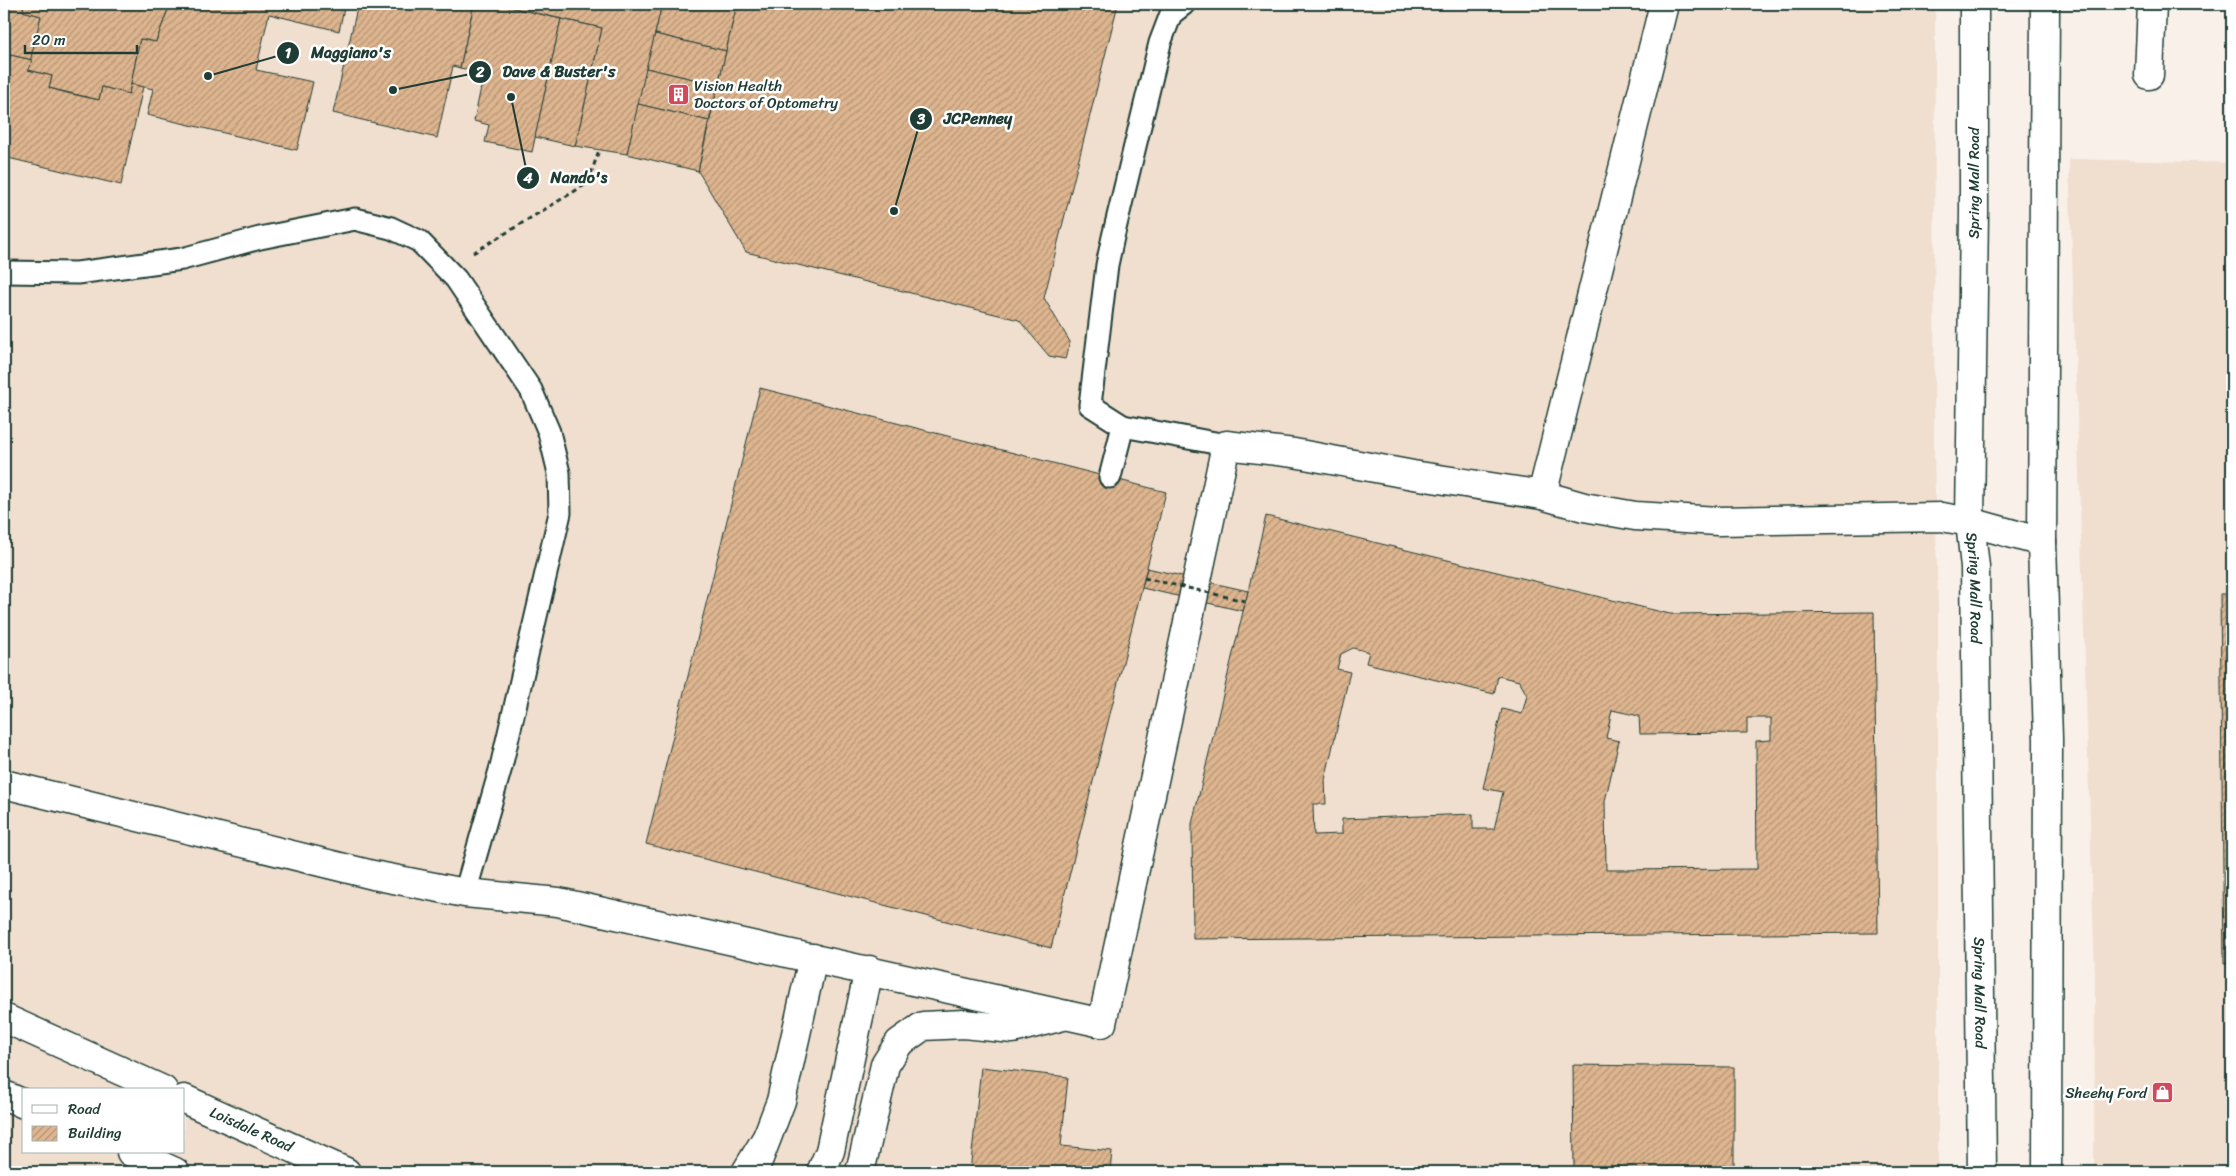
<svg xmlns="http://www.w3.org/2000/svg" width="2236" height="1176" font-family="Sriracha,sans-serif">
<defs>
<pattern id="building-hatch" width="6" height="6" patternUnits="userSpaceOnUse" patternTransform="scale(1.25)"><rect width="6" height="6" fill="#deb58f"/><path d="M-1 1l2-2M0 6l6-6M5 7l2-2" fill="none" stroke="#b39476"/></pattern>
</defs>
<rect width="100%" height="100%" fill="#f8f0e9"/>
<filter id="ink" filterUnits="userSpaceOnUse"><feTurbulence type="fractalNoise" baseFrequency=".02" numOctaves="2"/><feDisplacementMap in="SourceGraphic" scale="10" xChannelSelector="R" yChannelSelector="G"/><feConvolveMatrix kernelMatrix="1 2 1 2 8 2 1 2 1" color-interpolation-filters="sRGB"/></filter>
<g filter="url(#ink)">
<!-- built -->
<g fill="#f0dece" fill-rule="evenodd">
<path d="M4,4H1935L1934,458L1938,610V1172H4ZM24,1090H184V1152H24Z"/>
<polygon points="2069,159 2232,163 2232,1172 2094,1172 2095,974"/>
</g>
<!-- building -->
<g fill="url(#building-hatch)" stroke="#1f3d34" fill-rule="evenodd">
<polygon points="4,4 24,4 23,11 41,16 32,60 10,55 4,82"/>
<polygon points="24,4 170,4 156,42 140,39 129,94 102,87 99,100 49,88 52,76 28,70 41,16 23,11"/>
<polygon points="170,4 345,4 339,31 269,14 256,70 313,82 297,150 147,115 153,89 131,84 140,39 156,42"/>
<polygon points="358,4 474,4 460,68 453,66 437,138 333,113"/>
<polygon points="474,4 496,4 561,19 532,152 485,142 489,125 474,121 484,73 460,68"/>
<polygon points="496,4 662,4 627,154 575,146 602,28"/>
<polygon points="662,4 737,4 726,51 655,34"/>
<polygon points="737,4 1118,4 1044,298 1070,342 1065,359 1049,356 1019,320 746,252 698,171"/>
<polygon points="561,19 602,28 575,146 535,137"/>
<polygon points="655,34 726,51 718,85 646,68"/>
<polygon points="10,55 32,60 28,70 52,76 49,88 67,93 99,100 102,87 129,94 131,84 143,87 121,185 4,157 4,82"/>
<polygon points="646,68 718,85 709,121 638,104"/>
<polygon points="638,104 709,121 698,171 627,154"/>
<polygon points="760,388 1166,492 1051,948 646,844"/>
<path d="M1266,516L1670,614L1874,612L1878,933L1193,939L1192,824ZM1353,648L1369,652L1366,663L1494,694L1498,676L1519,681L1527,695L1522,714L1502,709L1483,788L1503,792L1494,829H1473V814L1342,819V834L1314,835L1313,804H1326L1325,780L1350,672L1337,669L1341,654ZM1612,710L1639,716L1640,734L1747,733V718H1771V740L1756,741L1757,869L1606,870L1605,801L1619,741L1606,738Z"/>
<polygon points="1147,568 1248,591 1243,611 1142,588"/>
<polygon points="2220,594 2232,594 2232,963 2224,963"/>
<polygon points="1573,1065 1734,1067 1734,1172 1574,1172"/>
<polygon points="981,1067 1068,1077 1061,1146 1112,1151 1110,1172 970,1172"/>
</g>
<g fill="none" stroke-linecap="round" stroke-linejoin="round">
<defs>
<g id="lane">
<polyline points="1184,4 1171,14 1160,43 1113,237 1107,265 1090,405 1123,426 1226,445"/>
<polyline points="4,272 77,273 182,259 260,238 355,219 391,228 419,241 456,279 531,390 549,432 559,473 560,513 501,767 465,893"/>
<polyline points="1110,477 1123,426"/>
</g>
<g id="street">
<polyline points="2149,75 2152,4"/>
<polyline points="1542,495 1664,4"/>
<polyline points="4,784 373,875 465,893 558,902 1102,1023 1226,445 1294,453 1413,475 1542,495 1584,507 1635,516 1718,521 1942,517 1970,522 2042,542"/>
<polyline points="758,1161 781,1101 813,958"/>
<polyline points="821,1172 830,1151 869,970"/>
</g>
<g id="secondary">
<path id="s1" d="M1974,4V211L1970,522L1975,567L1982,1172"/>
<polyline points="2045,4 2042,542 2048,739 2047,1172"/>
<polyline points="4,1018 163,1090"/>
<polyline points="4,1095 24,1104"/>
<path id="s2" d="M184,1099L346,1172"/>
<polyline points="131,1152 175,1172"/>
<polyline points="746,1172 766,1139"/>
<polyline points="860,1172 885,1065 899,1043 923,1026 964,1024 1013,1029 1067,1015"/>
</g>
</defs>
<!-- lane casing -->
<use href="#lane" stroke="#1f3d34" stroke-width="25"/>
<!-- street casing -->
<use href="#street" stroke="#1f3d34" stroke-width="31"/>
<!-- secondary casing -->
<use href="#secondary" stroke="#1f3d34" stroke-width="31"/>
<!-- path -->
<polyline stroke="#1f3d34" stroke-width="3" stroke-dasharray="5 4" stroke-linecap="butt" points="473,253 588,183 599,150"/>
<!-- lane -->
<use href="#lane" stroke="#fff" stroke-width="21"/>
<!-- street -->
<use href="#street" stroke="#fff" stroke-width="28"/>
<!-- secondary -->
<use href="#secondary" stroke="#fff" stroke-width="28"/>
<!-- path-bridge -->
<polyline stroke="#1f3d34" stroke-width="3" stroke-dasharray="5 4" stroke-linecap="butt" points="1144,578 1245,601"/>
</g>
</g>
<!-- icons -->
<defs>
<symbol id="building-square" viewBox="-11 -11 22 22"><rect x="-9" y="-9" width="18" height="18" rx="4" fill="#d1495b" stroke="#fff"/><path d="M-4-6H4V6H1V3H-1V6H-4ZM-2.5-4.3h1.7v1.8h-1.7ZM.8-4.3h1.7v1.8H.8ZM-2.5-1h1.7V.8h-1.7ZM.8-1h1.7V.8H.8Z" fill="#fff"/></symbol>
<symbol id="shop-square" viewBox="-11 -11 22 22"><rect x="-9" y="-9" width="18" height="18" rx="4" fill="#d1495b" stroke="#fff"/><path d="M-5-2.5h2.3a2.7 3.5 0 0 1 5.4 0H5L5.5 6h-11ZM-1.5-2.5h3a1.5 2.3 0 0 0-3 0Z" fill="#fff"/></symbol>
</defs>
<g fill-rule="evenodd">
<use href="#building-square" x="666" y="82" width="25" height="25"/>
<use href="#shop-square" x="2150" y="1080" width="25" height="25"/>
</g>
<g text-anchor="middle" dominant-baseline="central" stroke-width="5" stroke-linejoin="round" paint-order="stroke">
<!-- poi labels -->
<g font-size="15" fill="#1f3d34" stroke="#fff" text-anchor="start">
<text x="694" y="86">Vision Health<tspan x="694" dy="17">Doctors of Optometry</tspan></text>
<text x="2147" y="1093" text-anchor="end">Sheehy Ford</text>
</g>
<!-- street labels -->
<g font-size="15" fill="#1f3d34" stroke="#fff">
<text transform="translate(1974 183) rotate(-90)">Spring Mall Road</text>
<text stroke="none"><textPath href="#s1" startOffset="584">Spring Mall Road</textPath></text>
<text stroke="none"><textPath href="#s1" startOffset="989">Spring Mall Road</textPath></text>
<text stroke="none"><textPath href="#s2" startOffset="74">Loisdale Road</textPath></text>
</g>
</g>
<!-- callouts -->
<path fill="none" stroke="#1f3d34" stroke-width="2" d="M208 76L288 53M393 90L480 72M894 211L921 119M511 97L528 178"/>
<g fill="#1f3d34" stroke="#fff" stroke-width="2">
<circle cx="208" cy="76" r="5"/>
<circle cx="393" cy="90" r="5"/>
<circle cx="894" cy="211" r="5"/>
<circle cx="511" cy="97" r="5"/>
<circle cx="288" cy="53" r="12"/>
<circle cx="480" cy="72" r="12"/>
<circle cx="921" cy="119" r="12"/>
<circle cx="528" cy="178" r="12"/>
</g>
<g font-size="15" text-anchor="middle" font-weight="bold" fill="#fff">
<text x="288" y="58">1</text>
<text x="480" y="77">2</text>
<text x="921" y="124">3</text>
<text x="528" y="183">4</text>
</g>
<g font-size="16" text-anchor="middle" font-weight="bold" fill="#1f3d34" stroke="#fff" stroke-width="5" stroke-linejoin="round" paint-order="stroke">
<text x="351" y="58">Maggiano's</text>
<text x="559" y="77">Dave &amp; Buster's</text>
<text x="978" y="124">JCPenney</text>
<text x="579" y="183">Nando's</text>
</g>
<!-- margin -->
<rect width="2236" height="1176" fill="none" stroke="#fff" stroke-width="20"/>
<rect x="10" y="10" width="2216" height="1156" fill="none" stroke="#1f3d34" stroke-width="2" filter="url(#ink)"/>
<!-- legend -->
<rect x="22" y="1088" width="162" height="65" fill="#ffffff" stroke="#a5b1ae"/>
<rect x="32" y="1105" width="25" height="8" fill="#ffffff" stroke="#a5b1ae"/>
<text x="68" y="1114" font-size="15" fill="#1f3d34">Road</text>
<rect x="32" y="1126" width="25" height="15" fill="url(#building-hatch)" stroke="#a5b1ae"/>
<text x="68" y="1138" font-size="15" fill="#1f3d34">Building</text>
<!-- scale -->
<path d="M25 45v8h112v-8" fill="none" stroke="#1f3d34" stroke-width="2.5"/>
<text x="32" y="45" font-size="15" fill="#1f3d34" stroke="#ffffff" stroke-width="4" paint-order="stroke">20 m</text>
</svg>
